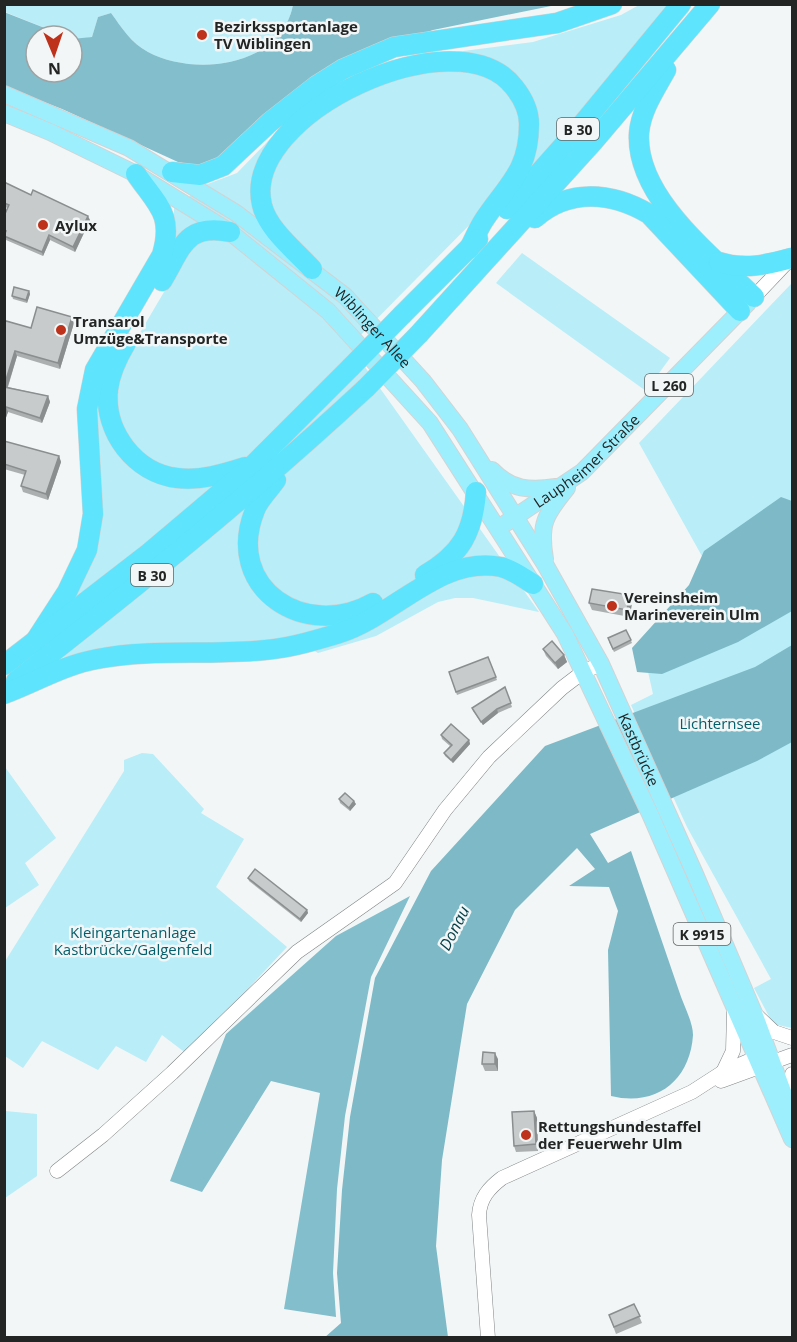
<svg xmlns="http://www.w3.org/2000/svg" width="797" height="1342" font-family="'Open Sans',sans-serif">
<rect width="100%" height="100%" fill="#f2f6f7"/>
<!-- green -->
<g fill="#b9edf8">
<path d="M4,5H293C281,67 195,77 148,52C131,43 122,28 111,13L98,17L92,37L76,40L72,36H65L5,12Z"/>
<polygon points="639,5 670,5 534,166 500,194 350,346 539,612 473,598 455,598 438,602 376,636 318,653 293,638 63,663 71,602 101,530 102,489 94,411 174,275 174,208 205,185 237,173 271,138 340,85 417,57 533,42 621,15"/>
<polygon points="522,253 670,358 646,391 496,283"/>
<polygon points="792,283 792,1028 773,1024 754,988 771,979 687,827 631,705 653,694 641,640 708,567 639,443"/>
<polygon points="142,753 153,754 204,809 201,813 244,839 216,887 287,947 187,1054 162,1035 146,1062 116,1046 98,1070 42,1041 23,1068 5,1056 4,963 124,771 124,760"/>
<polygon points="5,767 56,838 25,863 39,885 5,908"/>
<polygon points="5,1111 37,1114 37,1176 5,1198"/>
</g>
<!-- forest -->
<g fill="#82becb">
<path d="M293,5H556L433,30L327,67L232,152L198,166L178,162L62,109L5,87L4,12L65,36H36V72H72V39L92,37L98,17L111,13C122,28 131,43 148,52C195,77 281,67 293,5Z"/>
<polygon points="410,896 371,977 345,1116 337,1189 333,1273 336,1317 284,1309 320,1093 271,1081 202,1192 170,1181 226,1034 336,936"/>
</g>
<!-- water -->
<g fill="#7db9c6">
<polygon points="781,497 792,501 792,611 738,642 662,674 637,672 632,648 689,585 704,551"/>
<path d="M792,645V742L757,761L590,834L608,863L631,851C647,898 663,944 679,991C683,1004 693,1022 693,1035C690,1081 656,1107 611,1096L608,950L618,911L609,887L569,886L595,869L577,848L515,910L467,1004L442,1160L436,1246L448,1337L324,1338L341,1323L337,1273L342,1190L350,1117L375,978L431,871L545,746L755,667Z"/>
</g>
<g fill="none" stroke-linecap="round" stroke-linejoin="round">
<defs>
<g id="minor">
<polyline points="754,297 790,259"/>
<polyline points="755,1014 774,1032 792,1038"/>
<polyline points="723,1072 733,1051 734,1012"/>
<polyline points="721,1081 792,1055"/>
<polyline points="792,1106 792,1074"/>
<polyline points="57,1171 103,1135 172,1073 297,952 395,883 445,810 489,757 562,688 583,672 601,664"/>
<path d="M488,1338L479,1215C480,1198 489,1188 502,1178L692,1092L723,1072L765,1054"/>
</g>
<g id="major">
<path id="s1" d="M4,94L129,148L236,213L345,296L423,381L460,429L546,566L601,664L695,874L754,1013L792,1116"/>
<polyline points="4,113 50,132 136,174 230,232 328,311 430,423 565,634 650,814 792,1139"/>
<path d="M492,470C511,490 530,491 556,487"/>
<path id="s2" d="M506,523L582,472L748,303"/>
<path d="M545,559C539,524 545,515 567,488"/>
</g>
<g id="highway">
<path d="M666,70C655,90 641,110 639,133C635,197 712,256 754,297"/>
<polyline points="172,172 200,175 223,166 270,122 316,86 343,69 394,47 557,23 612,4"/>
<polyline points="507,209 579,128 681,4"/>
<path d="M535,218C569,188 612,192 649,214L740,311"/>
<path d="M719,262C744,270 766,265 791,258"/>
<path d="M312,269C296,251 268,230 262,205C240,114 458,13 514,87C522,97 529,111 529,124C529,172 507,185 484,220C478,229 474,240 469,249"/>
<path d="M162,281C182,248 185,223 230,232"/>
<polyline points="402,315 478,239"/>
<polyline points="419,334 593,142 710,4"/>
<path d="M126,343C117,358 110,372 108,390C104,432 135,473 177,478C200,481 223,474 245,467"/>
<path d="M276,480C270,489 259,499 255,510C223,589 306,641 373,603"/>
<path d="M425,575C461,554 473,533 476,492"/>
<path d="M34,643L67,592L87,550L93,514L87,409L95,370L162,255C174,214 157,205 136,174"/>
<polyline points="4,665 149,553 253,465 351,367"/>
<path d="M16,681C136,587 254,492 366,388"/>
<path d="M4,694C36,682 64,665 97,659C153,648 209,656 265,650C291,648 316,640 340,633C394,616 440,555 501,567C513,570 523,578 533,584"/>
</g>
</defs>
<!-- minor casing -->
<use href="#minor" stroke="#7f8384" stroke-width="15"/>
<!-- major casing -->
<use href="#major" stroke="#d3d3d3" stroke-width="18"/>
<!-- highway casing -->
<use href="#highway" stroke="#d3d3d3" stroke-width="21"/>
<!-- minor -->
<use href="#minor" stroke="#fff" stroke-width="14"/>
<!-- major -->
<use href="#major" stroke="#9eeffe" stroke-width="16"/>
<!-- highway -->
<use href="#highway" stroke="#5ee4fd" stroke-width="20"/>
<defs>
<g id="highway-bridge">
<polyline points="351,367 402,315"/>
<polyline points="366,388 419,334"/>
</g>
</defs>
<!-- highway-bridge casing -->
<use href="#highway-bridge" stroke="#d3d3d3" stroke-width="21" stroke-linecap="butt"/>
<!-- highway-bridge -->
<use href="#highway-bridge" stroke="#5ee4fd" stroke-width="20"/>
</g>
<!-- wall -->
<g fill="#abafaf">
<polygon points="4,182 31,195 90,220 75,252 50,240 43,256 6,240 4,237 4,216 8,208 4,207"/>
<polygon points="29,291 30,294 27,303 13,299 12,296"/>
<polygon points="74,323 60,369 17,356 8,387 48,396 50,402 42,423 8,412 4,423 4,325 31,328"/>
<polygon points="4,441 59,456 61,462 48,500 23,492 21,486 25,475 4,469"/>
<polygon points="632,602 630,617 592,610 589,603"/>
<polygon points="626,630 632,643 614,652 609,642"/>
<polygon points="543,649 564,655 567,662 558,669 546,656"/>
<polygon points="488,657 497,680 457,695 449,672"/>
<polygon points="505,687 512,707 498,713 483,725 473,711 472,708"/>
<polygon points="441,735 469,740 470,744 453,763 445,756 444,753 450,746 442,739"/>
<polygon points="339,799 356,804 350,811 340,803"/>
<polygon points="248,878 307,910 308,913 301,922 249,881"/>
<polygon points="498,1059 498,1071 485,1071 482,1064"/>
<polygon points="534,1111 537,1118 538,1151 516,1152 514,1146"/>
<polygon points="634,1304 642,1323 616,1334 609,1315"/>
</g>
<!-- shaded-wall -->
<g fill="#8b8e8f">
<polygon points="88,216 90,220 75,252 73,247"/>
<polygon points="49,235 50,240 43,256 42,252"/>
<polygon points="29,291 30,294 27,303 26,300"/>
<polygon points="72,317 74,323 60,369 58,363"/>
<polygon points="15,351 17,356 6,392 4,386"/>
<polygon points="48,396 50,402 42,423 40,418"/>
<polygon points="6,407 8,412 4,423 4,412"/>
<polygon points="59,456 61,462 48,500 46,494"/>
<polygon points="630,595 632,602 630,617 627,610"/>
<polygon points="564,655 567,662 558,669 555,663"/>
<polygon points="497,709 498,713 483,725 481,722"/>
<polygon points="469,740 470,744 453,763 451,760"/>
<polygon points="354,801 356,804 350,811 349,808"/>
<polygon points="307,910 308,913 301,922 300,919"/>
<polygon points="495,1053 498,1059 498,1071 495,1064"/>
<polygon points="534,1111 537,1118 538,1151 536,1144"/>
</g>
<!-- building -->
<g fill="#c7cbcc" stroke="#8b8e8f" stroke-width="1.5">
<polygon points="4,182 31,195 33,190 88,216 73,247 49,235 42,252 4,236 6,231 4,231 4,216 9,205 4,203"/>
<polygon points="14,287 29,291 26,300 12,296"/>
<polygon points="37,307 72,317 58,363 15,351 4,386 4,325 6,321 31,328"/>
<polygon points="4,387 48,396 40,418 6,407 4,412"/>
<polygon points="4,441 59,456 46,494 21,486 26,471 4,464"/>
<polygon points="592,589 630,595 627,610 589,603"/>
<polygon points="626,630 631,640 613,649 608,638"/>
<polygon points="552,641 564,655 555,663 543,649"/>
<polygon points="488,657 496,677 456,692 449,672"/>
<polygon points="505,687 511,703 497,709 481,722 472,708"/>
<polygon points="451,724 469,740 451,760 444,753 452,745 441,735"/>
<polygon points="345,793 354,801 349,808 339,799"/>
<polygon points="255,869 307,910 300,919 248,878"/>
<polygon points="483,1052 495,1053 495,1064 482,1064"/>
<polygon points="534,1111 536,1144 514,1146 512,1112"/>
<polygon points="634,1304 640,1316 614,1327 609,1315"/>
</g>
<!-- markers -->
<g fill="#be321b" stroke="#f2f6f7" stroke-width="2">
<circle cx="202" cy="35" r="6"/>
<circle cx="43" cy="225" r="6"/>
<circle cx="61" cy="330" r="6"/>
<circle cx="612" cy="606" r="6"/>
<circle cx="526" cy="1135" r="6"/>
</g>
<g text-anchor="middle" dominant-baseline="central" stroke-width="5" stroke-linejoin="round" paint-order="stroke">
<!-- shield labels -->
<g fill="#f2f6f7" stroke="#616464" stroke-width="1.5">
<rect x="557" y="118" width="42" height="22" rx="4.5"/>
<rect x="645" y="374" width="48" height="22" rx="4.5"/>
<rect x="131" y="564" width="42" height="22" rx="4.5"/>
<rect x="673.5" y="923" width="57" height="22" rx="4.5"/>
</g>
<g font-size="14" font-weight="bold" fill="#232525">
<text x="578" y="129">B 30</text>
<text x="669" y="385">L 260</text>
<text x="152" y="575">B 30</text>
<text x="702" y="934">K 9915</text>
</g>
<!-- poi labels -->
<g font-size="15" font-weight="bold" fill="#232525" stroke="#f2f6f7" text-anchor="start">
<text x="214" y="26">Bezirkssportanlage<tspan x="214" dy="17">TV Wiblingen</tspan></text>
<text x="55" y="225">Aylux</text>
<text x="73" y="321">Transarol<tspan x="73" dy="17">Umzüge&amp;Transporte</tspan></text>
<text x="624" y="597">Vereinsheim<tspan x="624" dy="17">Marineverein Ulm</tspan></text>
<text x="538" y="1126">Rettungshundestaffel<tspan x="538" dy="17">der Feuerwehr Ulm</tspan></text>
</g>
<!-- street labels -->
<g font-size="15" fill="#232525" stroke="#f2f6f7">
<text stroke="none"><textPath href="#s1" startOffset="440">Wiblinger Allee</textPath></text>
<text stroke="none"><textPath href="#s2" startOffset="102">Laupheimer Straße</textPath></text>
<text stroke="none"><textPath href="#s1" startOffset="942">Kastbrücke</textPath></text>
</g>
<!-- park labels -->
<g font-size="15" fill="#045e6b" stroke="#f2f6f7">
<text x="720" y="723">Lichternsee</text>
<text x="133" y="932">Kleingartenanlage<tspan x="133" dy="17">Kastbrücke/Galgenfeld</tspan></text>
</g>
<!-- water labels -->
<g font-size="16" font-style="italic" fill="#043f48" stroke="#f2f6f7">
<text transform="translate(454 928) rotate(-63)">Donau</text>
</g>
</g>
<!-- border -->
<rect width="797" height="1342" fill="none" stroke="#232525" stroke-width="12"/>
<!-- north arrow -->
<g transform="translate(54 54) rotate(178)"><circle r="28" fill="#f2f6f7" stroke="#9fa2a3" stroke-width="1.5"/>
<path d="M0-4.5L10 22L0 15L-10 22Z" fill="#be321b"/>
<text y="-9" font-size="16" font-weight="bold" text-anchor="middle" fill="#232525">N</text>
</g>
</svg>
